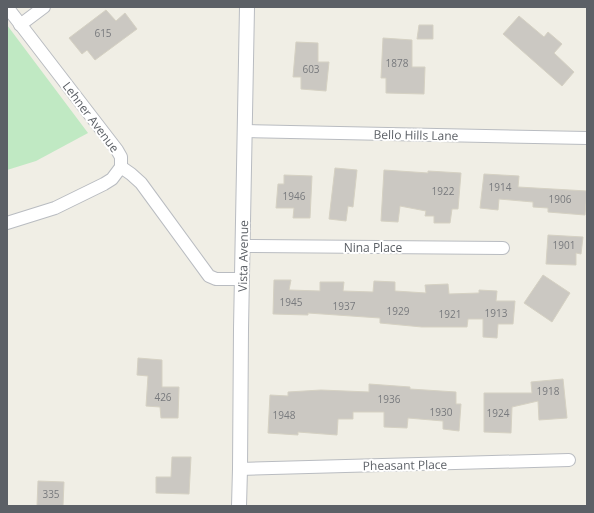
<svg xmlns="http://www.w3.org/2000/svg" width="594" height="513" font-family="'Open Sans',sans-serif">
<rect width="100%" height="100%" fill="#f0eee5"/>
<!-- green -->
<polygon fill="#c0e9c3" points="7,25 88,133 36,161 7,170"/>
<!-- building -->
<g fill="#cbc8c2" stroke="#d5d1c3">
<polygon points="106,10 116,21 125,13 137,29 95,60 87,50 82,54 69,38"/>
<polygon points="519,16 544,37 548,32 562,44 554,53 574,72 562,86 503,34"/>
<polygon points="419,25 433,25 433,39 417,39"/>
<polygon points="383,38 412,40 412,67 425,67 424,94 386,93 386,78 381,78"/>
<polygon points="296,42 318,43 318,62 329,62 326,91 301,89 301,77 293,77"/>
<polygon points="335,168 357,170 353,207 348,206 346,221 329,219"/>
<polygon points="384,170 428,173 428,171 461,173 458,209 452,209 450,223 434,223 434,216 425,216 426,211 400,206 398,222 381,221"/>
<polygon points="484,174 519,176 518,187 587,191 585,215 548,212 548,208 533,207 533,202 499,199 498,210 480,208"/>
<polygon points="284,175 312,176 310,218 293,218 294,208 276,208 278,184 284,184"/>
<polygon points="548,235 583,237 581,254 576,253 576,265 546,264"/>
<polygon points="543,275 570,293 552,322 524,303"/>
<polygon points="274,280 291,280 289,290 320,291 320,282 344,282 343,291 373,292 374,281 395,282 395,291 426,293 425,285 448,284 449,294 479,293 479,290 497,291 496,301 515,301 513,324 498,324 497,338 483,337 483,319 468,319 467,327 422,327 380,323 380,318 308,313 308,315 273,314"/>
<polygon points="138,358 162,360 162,387 179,387 178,418 161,418 160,407 146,406 148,376 137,375"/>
<polygon points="563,379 567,418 539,420 538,401 512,407 511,433 484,432 484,393 532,393 531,382"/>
<polygon points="369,384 410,387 410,389 456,392 456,404 461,404 459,431 443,429 443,421 408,418 407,428 384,427 384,412 353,412 353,419 338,419 337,435 298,432 298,435 268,433 270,395 288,396 288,392 321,390 369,392"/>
<polygon points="172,457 191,457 189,494 156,493 156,477 171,477"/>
<polygon points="38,481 64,482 63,506 37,506"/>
</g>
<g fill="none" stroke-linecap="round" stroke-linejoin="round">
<defs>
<g id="minor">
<polyline points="7,7 117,150 121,157 121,167"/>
<polyline points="20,25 44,7"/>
<polyline points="245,131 587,138"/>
<polyline points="121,167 131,174 141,183 209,276 216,279 242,279"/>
<polyline points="7,223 55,208 104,184 112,179 121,167"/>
<polyline points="243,246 503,248"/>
<polyline points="240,469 569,460"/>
</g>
<polyline id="tertiary" points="239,506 240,469 241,329 247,7"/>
</defs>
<!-- minor casing -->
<use href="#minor" stroke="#b9bcc1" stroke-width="14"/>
<!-- tertiary casing -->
<use href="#tertiary" stroke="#b9bcc1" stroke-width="16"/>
<!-- minor -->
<use href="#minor" stroke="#fff" stroke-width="12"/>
<!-- tertiary -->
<use href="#tertiary" stroke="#fff" stroke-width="14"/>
</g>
<g text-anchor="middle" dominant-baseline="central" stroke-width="4" stroke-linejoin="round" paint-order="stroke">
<!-- number labels -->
<g font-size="10" fill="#787a7d">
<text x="103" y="33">615</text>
<text x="397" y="63">1878</text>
<text x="311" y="69">603</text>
<text x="500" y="187">1914</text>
<text x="443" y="191">1922</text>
<text x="294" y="196">1946</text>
<text x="560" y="199">1906</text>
<text x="564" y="245">1901</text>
<text x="291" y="302">1945</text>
<text x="344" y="306">1937</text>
<text x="398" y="311">1929</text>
<text x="496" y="313">1913</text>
<text x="450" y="314">1921</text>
<text x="548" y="391">1918</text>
<text x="163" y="397">426</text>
<text x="389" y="399">1936</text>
<text x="441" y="412">1930</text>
<text x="498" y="413">1924</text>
<text x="284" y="415">1948</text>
<text x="51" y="494">335</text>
</g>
<!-- street labels -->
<g font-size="12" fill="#5c6066" stroke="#fff">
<text transform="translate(91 117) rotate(53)">Lehner Avenue</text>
<text transform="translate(416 135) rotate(1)">Bello Hills Lane</text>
<text x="373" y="247">Nina Place</text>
<text transform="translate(243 256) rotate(-89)">Vista Avenue</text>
<text transform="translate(405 465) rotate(-1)">Pheasant Place</text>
</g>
</g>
<!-- border -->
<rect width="594" height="513" fill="none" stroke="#5c6066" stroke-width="16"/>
</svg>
